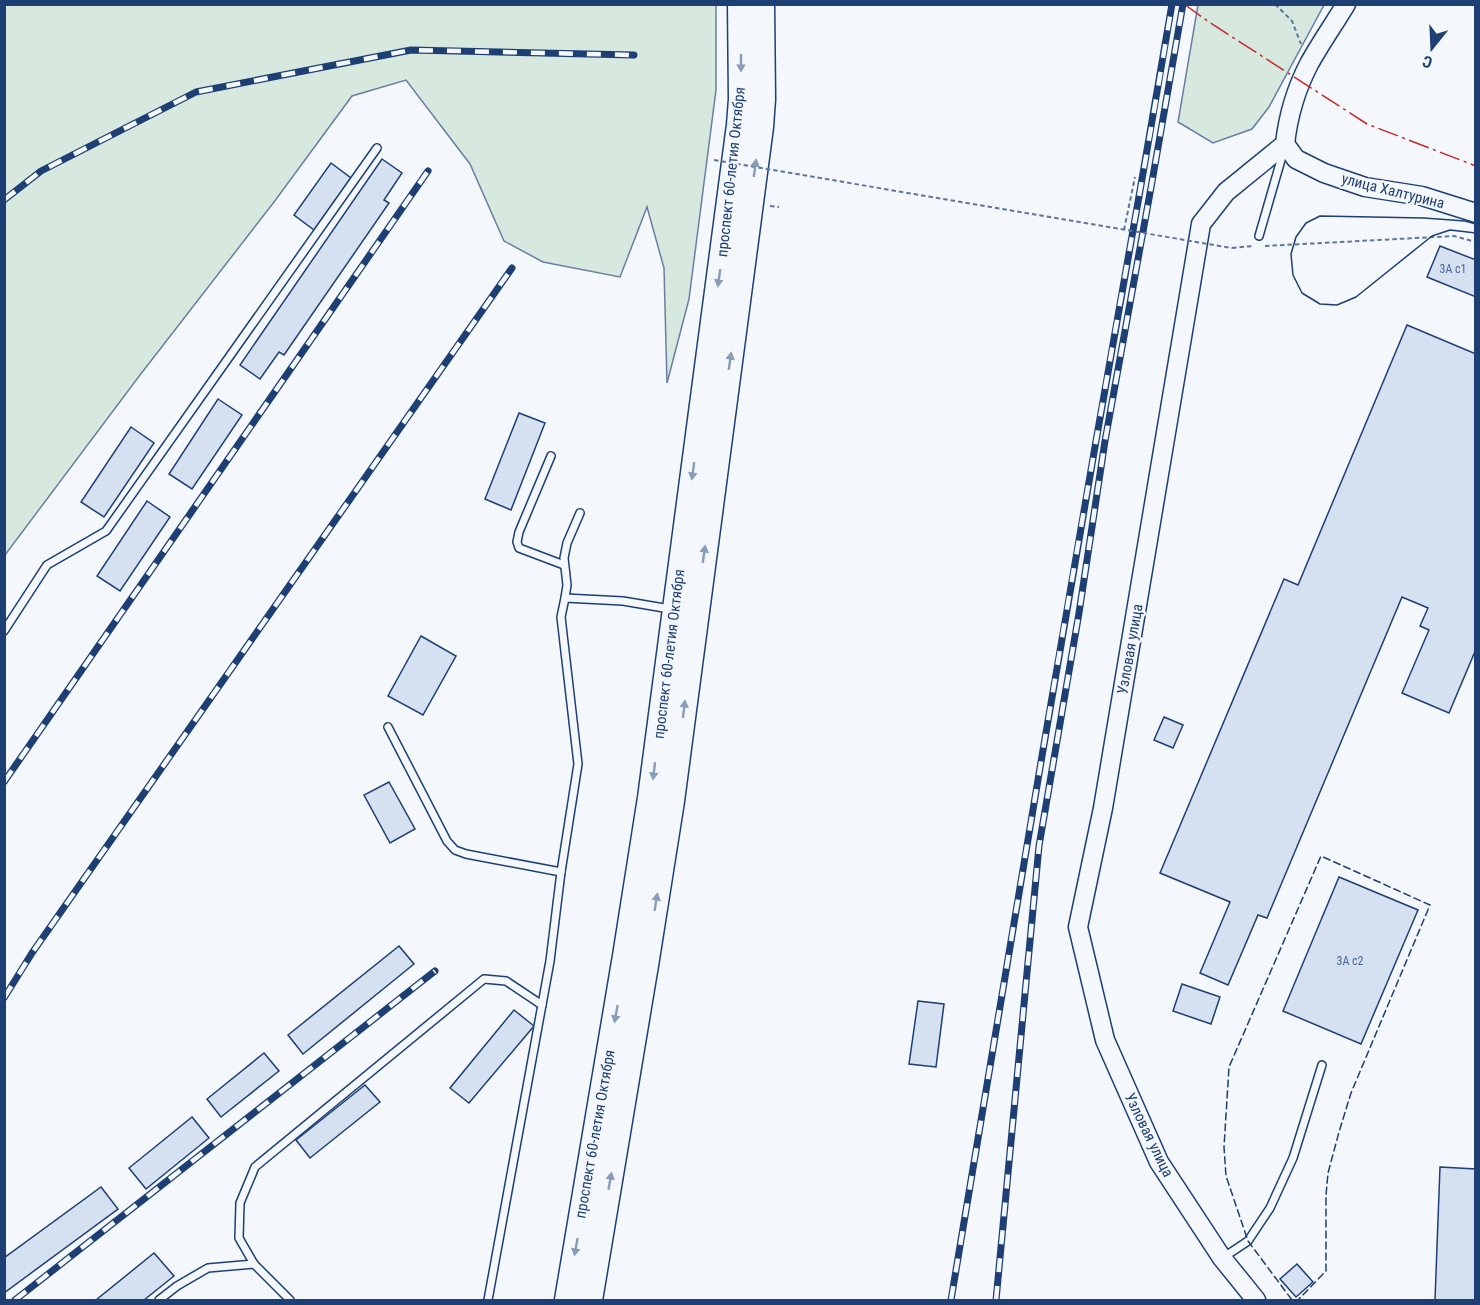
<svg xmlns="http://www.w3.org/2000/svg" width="1480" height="1305" font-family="'Roboto Condensed',sans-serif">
<rect width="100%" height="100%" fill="#f4f7fb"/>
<!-- green -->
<g fill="#d7e8df" stroke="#687fa3" stroke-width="1.5">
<polygon points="5,4 716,5 716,90 689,299 667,383 664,268 647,207 620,277 543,262 504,241 470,164 406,80 352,96 274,202 140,375 5,555"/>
<polygon points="1198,5 1324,5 1269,107 1252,129 1213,143 1178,122"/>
</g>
<!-- building -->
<g fill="#d5e0f0" stroke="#1d3f73" stroke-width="1.5">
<polygon points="382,159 402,173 384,200 389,203 284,355 279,352 260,379 240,365"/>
<polygon points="331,163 351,178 314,230 294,215"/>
<polygon points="1440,246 1476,260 1476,297 1427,277"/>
<polygon points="1407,325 1476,354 1476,649 1449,713 1402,693 1429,630 1420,626 1428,608 1402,597 1267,918 1258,915 1228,985 1200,973 1230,902 1160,873 1284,579 1298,585"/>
<polygon points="218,399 242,415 192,489 169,474"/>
<polygon points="519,413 545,423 511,510 485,499"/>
<polygon points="131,427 154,443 104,517 81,502"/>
<polygon points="147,501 170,517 120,591 97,576"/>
<polygon points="421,636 456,656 423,715 388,696"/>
<polygon points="1164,717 1183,725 1173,748 1154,740"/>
<polygon points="389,782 415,829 390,843 364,795"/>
<polygon points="1339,877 1418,910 1361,1044 1283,1011"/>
<polygon points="399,946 414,964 303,1054 288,1035"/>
<polygon points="1182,984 1220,997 1211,1024 1173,1011"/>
<polygon points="918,1001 944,1004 936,1067 909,1064"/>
<polygon points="514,1010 534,1026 469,1103 450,1088"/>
<polygon points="264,1053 279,1071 221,1117 207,1099"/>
<polygon points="365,1085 380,1102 310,1158 296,1140"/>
<polygon points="192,1117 209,1138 146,1189 129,1168"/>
<polygon points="1440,1167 1476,1169 1476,1300 1435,1300"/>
<polygon points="101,1187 118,1209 4,1293 4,1258"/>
<polygon points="154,1253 174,1276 144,1300 96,1300"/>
<polygon points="1297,1264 1313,1282 1296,1297 1280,1279"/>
</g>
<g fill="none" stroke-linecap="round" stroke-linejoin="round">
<defs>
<g id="lane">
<polyline points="1259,236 1283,153"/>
<polyline points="551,456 519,532 517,542 519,548 564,565"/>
<polyline points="565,598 567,585 564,558 567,543 580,513"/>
<polyline points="4,631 47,565 106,531 377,148"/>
<polyline points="388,727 447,841 455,850 466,854 561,872"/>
<polyline points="1224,1257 1248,1241 1270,1208 1293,1158 1322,1065"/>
<polyline points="254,1264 239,1238 240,1203 255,1167 484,979 506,981 542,1005"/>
<polyline points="159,1300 177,1286 208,1268 254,1264 290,1300"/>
<polyline points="488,1300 550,961 561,872 578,764 561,617 565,598 623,601 670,609"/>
</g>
<g id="secondary">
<polyline points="1285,144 1296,159 1324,173 1365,187 1422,196 1476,213"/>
<path d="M1256,1300L1222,1258L1159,1162L1105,1040L1078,927L1103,808L1201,224L1226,192L1285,144C1288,117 1296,89 1309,64C1320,44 1334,24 1346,4"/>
</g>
<g id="highway">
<polyline points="567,1300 625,956 650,798 739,125 741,99 740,4"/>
<polyline points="590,1300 647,959 672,801 761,127 763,99 762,4"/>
</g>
</defs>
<!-- lane casing -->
<use href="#lane" stroke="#1d3f73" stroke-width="10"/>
<!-- secondary casing -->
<use href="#secondary" stroke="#1d3f73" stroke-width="21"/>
<!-- highway casing -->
<use href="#highway" stroke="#1d3f73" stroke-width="27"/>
<!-- path -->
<g stroke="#5e769c" stroke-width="2" stroke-dasharray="4.5 3" stroke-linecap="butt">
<polyline points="1275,4 1292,21 1301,44"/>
<polyline points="770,206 779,207"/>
<polyline points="1124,230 1135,177"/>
<polyline points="1265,246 1454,236 1476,242"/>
<polyline points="1232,248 1253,246"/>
</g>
<!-- lane -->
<use href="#lane" stroke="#f4f7fb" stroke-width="7"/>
<!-- secondary -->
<use href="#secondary" stroke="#f4f7fb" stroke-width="18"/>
<!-- highway -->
<use href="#highway" stroke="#f4f7fb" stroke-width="24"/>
<!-- tram -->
<polyline stroke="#1d3f73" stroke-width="1.5" points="1476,224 1465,221 1424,218 1320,216 1306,223 1296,237 1291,254 1293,275 1302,293 1320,304 1337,305 1356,297 1432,236 1450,230 1476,233"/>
<defs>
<g id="rail">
<polyline points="4,200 41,171 196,92 411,50 634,55"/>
<polyline points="4,782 428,171"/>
<polyline points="4,998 32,953 512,268"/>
<polyline points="15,1300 435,971"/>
<path d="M951,1300C999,1014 1046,727 1096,441C1121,295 1148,150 1172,4"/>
<polyline points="996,1300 1039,846 1079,613 1105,441 1152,182 1183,4"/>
</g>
</defs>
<!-- rail casing -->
<use href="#rail" stroke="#1d3f73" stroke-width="7"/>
<!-- rail -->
<use href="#rail" stroke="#f4f7fb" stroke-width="4.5" stroke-dasharray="14" stroke-linecap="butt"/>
<!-- path-bridge -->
<polyline stroke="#5e769c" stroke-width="2" stroke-dasharray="4.5 3" stroke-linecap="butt" points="714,160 1232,248"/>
<!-- fence -->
<polyline stroke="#1d3f73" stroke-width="1.5" stroke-dasharray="8 3" stroke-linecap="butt" points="1292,1300 1248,1241 1226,1176 1224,1147 1229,1067 1321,856 1430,905 1351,1093 1339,1132 1328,1173 1326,1195 1326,1271 1298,1300"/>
<!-- power -->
<polyline stroke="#c62828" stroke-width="1.5" stroke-dasharray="21 4.5 3 4.5" stroke-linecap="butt" points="1184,4 1209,22 1367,124 1476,166"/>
</g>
<!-- one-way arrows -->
<defs><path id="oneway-solid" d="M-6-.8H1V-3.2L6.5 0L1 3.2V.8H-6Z" transform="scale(1.5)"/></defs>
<g fill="#889bb7">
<use href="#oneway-solid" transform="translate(741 63) rotate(90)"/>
<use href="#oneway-solid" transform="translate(755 168) rotate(-82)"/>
<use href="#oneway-solid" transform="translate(719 278) rotate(98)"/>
<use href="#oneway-solid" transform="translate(730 361) rotate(-82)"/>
<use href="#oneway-solid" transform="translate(693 471) rotate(98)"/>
<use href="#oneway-solid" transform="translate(704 554) rotate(-82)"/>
<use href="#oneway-solid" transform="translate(684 709) rotate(-83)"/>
<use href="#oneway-solid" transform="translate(654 771) rotate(97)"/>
<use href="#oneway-solid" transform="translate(656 902) rotate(-81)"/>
<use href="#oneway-solid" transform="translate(616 1014) rotate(100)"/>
<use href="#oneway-solid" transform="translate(610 1181) rotate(-80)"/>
<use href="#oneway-solid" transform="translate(576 1247) rotate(100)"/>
</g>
<g text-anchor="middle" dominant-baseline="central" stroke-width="4.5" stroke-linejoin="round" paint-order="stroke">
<!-- number labels -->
<g font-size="12" fill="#4b6792">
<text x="1453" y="269">3А с1</text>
<text x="1350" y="961">3А с2</text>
</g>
<!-- street labels -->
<g font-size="15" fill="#1d3f73" stroke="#f4f7fb">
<text transform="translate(731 172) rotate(-84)">проспект 60-летия Октября</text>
<text transform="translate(1393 191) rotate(14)">улица Халтурина</text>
<text transform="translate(1130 649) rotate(-80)">Узловая улица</text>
<text transform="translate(669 654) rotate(-83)">проспект 60-летия Октября</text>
<text transform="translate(595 1134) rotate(-80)">проспект 60-летия Октября</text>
<text transform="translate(1149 1135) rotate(64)">Узловая улица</text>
</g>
</g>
<!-- border -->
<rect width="1480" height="1305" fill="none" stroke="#1d3f73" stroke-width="12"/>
<!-- north arrow -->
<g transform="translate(1432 48) rotate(198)" stroke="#f4f7fb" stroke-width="4.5" paint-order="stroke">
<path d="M0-4.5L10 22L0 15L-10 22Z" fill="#1d3f73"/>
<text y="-9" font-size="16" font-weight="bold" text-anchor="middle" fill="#1d3f73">С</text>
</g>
</svg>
